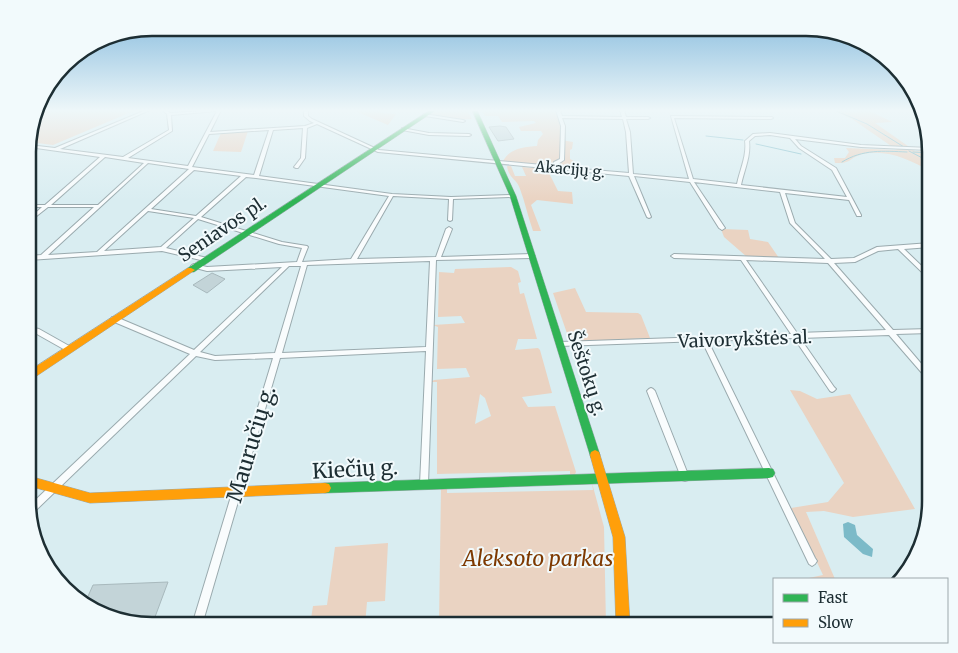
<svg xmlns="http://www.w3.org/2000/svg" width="958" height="653" font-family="Merriweather,serif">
<rect width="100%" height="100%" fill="#d9edf1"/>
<!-- green -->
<g fill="#ead3c2" fill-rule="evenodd">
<polygon points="37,110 136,110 53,145 29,142"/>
<polygon points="353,110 381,110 380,113 396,114 388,125"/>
<polygon points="437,110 467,110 472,119 453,120 429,115"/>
<path d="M482,110H556L560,121L561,140L573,142L572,149L570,150V159L574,161V168L503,161C510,148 524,147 537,146L538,140L543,134L541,131H521L519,127L536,123L534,121L502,122L498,116H485Z"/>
<path d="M832,110H868L892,122L875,123L915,151H930V155H925L930,158V171C910,160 888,149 863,154C850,157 852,164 835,163L834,158H845L849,152L846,148L897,150L852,119Z"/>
<polygon points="248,131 241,152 213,151 221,133"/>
<path d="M507,166H511L515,176H526L522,167L547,169L558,191L572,192L573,204L537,200L531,205L541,231H533C528,217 525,202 520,189C517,179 509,179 507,166Z"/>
<polygon points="721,229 748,230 750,239 768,242 779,258 747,257 724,237"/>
<path d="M511,267L518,271L521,282L518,283L520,294L524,293L537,339H518L515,350L538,348L540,350L552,393L522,397L528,407L555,406L576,472L574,476L570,478V471L437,474V382H431L434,380L470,377L466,368L437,369L438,327L433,325L465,323L461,316L438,317L439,272L454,273L455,269ZM480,394L485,398L491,416L475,424Z"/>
<polygon points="575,288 586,312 638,313 641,315 650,338 570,342 553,293"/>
<polygon points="790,390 800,391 817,399 850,394 915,509 853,517 824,511 806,512 835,579 804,579 823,575 791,508 828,502 844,483"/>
<polygon points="592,483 604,527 606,625 439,625 441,487 447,486 447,493 593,490"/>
<polygon points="388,543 385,601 367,602 365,625 310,625 313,606 327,605 335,547"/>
</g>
<!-- water -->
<polygon fill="#7cbac8" points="848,522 855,525 857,535 873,549 872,557 863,554 844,537 843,524"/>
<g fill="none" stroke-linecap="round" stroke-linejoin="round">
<!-- stream -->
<g stroke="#7cbac8" stroke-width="1">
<polyline points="834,110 867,124 904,147"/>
<polyline points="34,120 40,118"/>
<polyline points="706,136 743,140"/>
<polyline points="756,144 801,154"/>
<polyline points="909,151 930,162"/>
<polyline points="913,152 930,153"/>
<path d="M842,162C863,149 883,151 907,152"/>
</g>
</g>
<!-- building -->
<g fill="#c3d4d8" stroke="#a8b9bd">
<polygon points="500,126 506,127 514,139 498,141 489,127"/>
<polygon points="212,273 225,279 207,293 193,285"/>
<polygon points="168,582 152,625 144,625 85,603 93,585"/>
</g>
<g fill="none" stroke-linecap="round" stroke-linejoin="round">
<defs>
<g id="street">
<path d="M146,110H150L60,149L123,157L169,130L167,114L162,110H166L170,113L221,110L210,132L305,126L314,123L310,121L304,116V110H308V116L312,119L379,150L553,166L554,162L560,159L561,126L556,110H560L562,116L622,117L620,110H624L626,117H648L650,118L648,119H626L630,132L633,174L689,179L671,116L772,117L773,118L771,119L674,118L693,179L737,184C740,169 747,156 745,141L753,134L770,133L861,145L930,148V150L861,147L795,139L801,146L836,168L861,215V216H857L849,200L785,193L795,223L831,259L854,258L877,247L930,243V247L904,249L930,274V279L928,278L898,249L878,251L855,262L834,263L893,330L930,329V333L896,334L930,374V381L928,380L889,335L800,338L834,387L836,389L834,391L832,392L830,391L794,338L708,341L815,558L817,561L815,564L812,566L809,564L702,341L560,346H558L557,344L558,342H560L791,334L741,260L674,258L671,256L674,254L825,259L790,223L780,192L694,182L725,228L722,230L719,228L690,182L634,176L651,217L649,218L647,217L629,176L378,152L317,124L307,128L305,158L298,168H296L294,167L301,158L303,128L273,130L259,176L392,194L451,197L513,195L515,196L513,197L453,199L452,220L450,221L448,220L449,199L393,196L357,259L436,257L446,229L449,227L452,229L441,257L532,254L535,256L532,258L436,260L428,484L427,487L424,488L421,487L420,484L426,351L280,358L202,625H192L273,358L215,360L196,356L32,514L29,515V506L190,354L112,321L111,319L112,317H116L194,350L282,267L207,271L192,267L191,266L192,265L194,264L207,267L297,262L302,248L279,244L198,219L166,248L207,258L208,259L207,260L205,261L162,251L29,260V256L41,255L94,207H48L29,222V219L42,207H29V205H45L100,157L29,147V145L55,148ZM217,111L188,166L128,158L172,131L171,115ZM562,118L623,119L626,132L629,173L557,167L558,164L564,160L565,126ZM269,130L254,175L192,167L209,134ZM770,135L790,138L799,148L832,170L847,197L741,185C744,170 751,157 749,141L755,136ZM105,157L144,163L98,205H51ZM148,163L189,169L97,252L48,255ZM194,170L241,176L196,216L151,209ZM246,177L256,178L389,196L351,259L302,262L308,247L307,246L282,242L201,217ZM148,211L194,218L161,247L104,251ZM746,260L828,263L886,330L797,333ZM430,261L426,347L282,353L307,265ZM289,266H301L275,353L215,356L200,352Z"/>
<polygon points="424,114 463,120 465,121 463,122 425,116 423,115"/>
<polygon points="402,128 429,133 469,134 471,135 469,136 429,135 402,130"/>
<polygon points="29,327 39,329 71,347 72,349 71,351 67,351 35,333 29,331"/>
<polygon points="651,388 653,389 655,391 689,477 688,480 685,481 682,480 681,477 647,391 649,389"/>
</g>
<g id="fast">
<polygon points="430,110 436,110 194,272 188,272 187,270 188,268"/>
<polygon points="472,110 477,110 516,196 600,455 599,458 595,460 591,458 590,455 510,196"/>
<polygon points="769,468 773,469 775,473 773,477 769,478 325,493 321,492 319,488 321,484 325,483"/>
</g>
<g id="slow">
<polygon points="188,268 191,268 195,270 32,379 29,380 29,371"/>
<polygon points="595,450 599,452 600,455 625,537 630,625 616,625 613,537 590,455 591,452"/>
<polygon points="29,476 90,493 325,483 329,484 331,488 329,492 325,493 90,503 29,486"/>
</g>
</defs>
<!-- street casing -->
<use href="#street" stroke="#9aaaae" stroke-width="2"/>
<!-- fast casing -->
<use href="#fast" stroke="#9aaaae" stroke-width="1"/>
<!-- slow casing -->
<use href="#slow" stroke="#9aaaae" stroke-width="1"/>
<!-- street -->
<use href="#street" fill="#f9fcfd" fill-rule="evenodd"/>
<!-- fast -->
<use href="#fast" fill="#30b455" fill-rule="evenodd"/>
<!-- slow -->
<use href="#slow" fill="#ff9f0a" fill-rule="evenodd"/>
</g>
<!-- sky -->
<linearGradient id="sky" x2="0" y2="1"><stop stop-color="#7db6db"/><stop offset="0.55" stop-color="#eef7f9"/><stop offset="1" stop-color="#eef7f9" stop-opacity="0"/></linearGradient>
<rect width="958" height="201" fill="url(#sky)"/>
<g text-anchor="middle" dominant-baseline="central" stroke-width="4" stroke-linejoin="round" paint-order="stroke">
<!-- far-street labels -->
<g font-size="15" fill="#1d2e33" stroke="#f2fafc">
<text transform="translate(570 169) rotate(5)">Akacijų g.</text>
</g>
<!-- street labels -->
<g font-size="18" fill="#1d2e33" stroke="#f2fafc">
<text transform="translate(222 229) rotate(-34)">Seniavos pl.</text>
<text transform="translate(745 339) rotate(-2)">Vaivorykštės al.</text>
<text transform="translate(587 373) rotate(72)">Šeštokų g.</text>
</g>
<!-- near-street labels -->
<g font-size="21" fill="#1d2e33" stroke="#f2fafc">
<text transform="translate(251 444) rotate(-73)">Mauručių g.</text>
<text transform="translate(355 469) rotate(-3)">Kiečių g.</text>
</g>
<!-- near-park labels -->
<g font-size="21" font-style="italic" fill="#7e3901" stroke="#f2fafc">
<text x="538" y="558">Aleksoto parkas</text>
</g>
</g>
<!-- crop -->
<path d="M0 0H958V653H0ZM152 36H806A116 116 0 0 1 922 152V501A116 116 0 0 1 806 617H152A116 116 0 0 1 36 501V152A116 116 0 0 1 152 36Z" fill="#f2fafc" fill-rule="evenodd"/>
<path fill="none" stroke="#1d2e33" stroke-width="2.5" d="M152 36H806A116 116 0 0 1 922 152V501A116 116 0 0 1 806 617H152A116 116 0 0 1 36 501V152A116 116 0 0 1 152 36Z"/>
<!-- legend -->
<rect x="773" y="578" width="175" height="65" fill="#f2fafc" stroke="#9da8ac"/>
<rect x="783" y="594" width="25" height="8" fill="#30b455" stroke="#9da8ac"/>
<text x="818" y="603" font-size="15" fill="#1d2e33">Fast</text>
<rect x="783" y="619" width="25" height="8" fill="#ff9f0a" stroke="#9da8ac"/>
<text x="818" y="628" font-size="15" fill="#1d2e33">Slow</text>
</svg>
